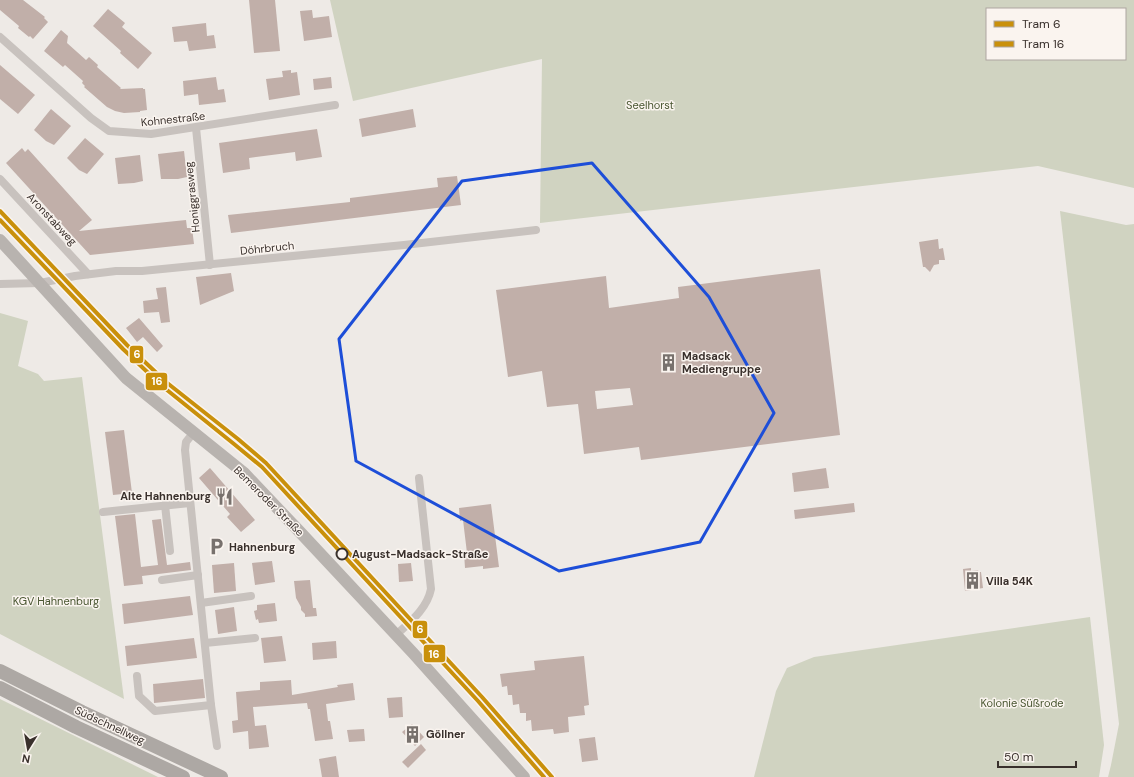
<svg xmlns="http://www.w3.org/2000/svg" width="1134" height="777" font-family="'DM Sans',sans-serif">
<rect width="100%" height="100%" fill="#eeeae6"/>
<!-- green -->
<g fill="#d0d3c1" fill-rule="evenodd">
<path d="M330,0H1134V188L1038,166L540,223L542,59L353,101ZM987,9H1125V59H987Z"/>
<polygon points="1060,211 1126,225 1134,224 1134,777 1108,777 1111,765 1119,724"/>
<polygon points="0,313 28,321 18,366 38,374 44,381 82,377 124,699 0,634"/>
<polygon points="1090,617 1104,745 1099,777 754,777 776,691 787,668 814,657"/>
<polygon points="0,699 158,777 0,777"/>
</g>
<!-- building -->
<g fill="#c1afa9" fill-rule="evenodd">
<polygon points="0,0 23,0 45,17 44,18 48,22 33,39 30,36 29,37 18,28 19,26 0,10"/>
<polygon points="249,0 275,0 280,51 254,53"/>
<polygon points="108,9 125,23 122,27 152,53 138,69 120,53 121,51 93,26"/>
<polygon points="312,10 313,18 329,16 332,37 304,41 300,11"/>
<polygon points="206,23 207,36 214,35 216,48 189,51 187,41 174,42 172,27"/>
<polygon points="61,30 68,36 67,43 86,60 89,57 98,65 97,67 121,88 120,89 143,88 143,89 145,89 147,110 140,111 140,112 124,113 115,111 107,107 84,87 85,86 82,83 83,81 65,65 63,67 44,51"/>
<polygon points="0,65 35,95 18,114 0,99"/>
<polygon points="291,70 291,73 297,72 300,95 269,100 266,79 283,77 282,71"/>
<polygon points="216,77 218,90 224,89 226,102 199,105 198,94 184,96 183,81"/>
<polygon points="331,77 332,88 314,90 313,79"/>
<polygon points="51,109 71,126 54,145 46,141 34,130"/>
<polygon points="413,109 416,127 362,137 359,119"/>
<polygon points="317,129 322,157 296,161 295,152 249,158 250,169 223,173 219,143"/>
<polygon points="85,138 104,154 87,174 79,170 67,158"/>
<polygon points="22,148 25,152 28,149 92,220 79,231 186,220 187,228 192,228 194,244 90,255 6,163"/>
<polygon points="184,151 187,177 178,179 161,179 158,154"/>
<polygon points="140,155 143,181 134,183 118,184 115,158"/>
<polygon points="457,176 461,205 231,233 228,215 350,202 350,198 438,187 437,178"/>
<polygon points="938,239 939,249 943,248 945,260 939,260 939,264 934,265 930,272 925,267 923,267 919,242"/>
<path d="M820,269L840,435L641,460L639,447L584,454L578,404L547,407L542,371L508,377L496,290L606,276L609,308L679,298L678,287ZM630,388L633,405L597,409L595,391Z"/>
<polygon points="231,273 234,291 200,305 196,277"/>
<polygon points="166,287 170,322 161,323 159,312 144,313 143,301 158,299 156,288"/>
<polygon points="139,318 163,346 157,352 143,337 137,342 126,328"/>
<polygon points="124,430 132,493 113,495 105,432"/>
<polygon points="210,468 255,520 241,532 227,517 230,514 199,478"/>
<polygon points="826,468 829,488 794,492 792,473"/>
<polygon points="854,503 855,512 795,519 794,510"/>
<polygon points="491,504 499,567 483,569 483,566 465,568 464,553 467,553 463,520 460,521 459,508"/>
<polygon points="135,514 141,567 158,565 152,520 161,519 167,565 190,562 191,570 142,576 143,584 124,586 115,516"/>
<polygon points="272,561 275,582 255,585 252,563"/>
<polygon points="234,563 236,591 214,593 212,565"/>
<polygon points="411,563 413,581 399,582 398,564"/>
<polygon points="971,568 971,571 978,570 979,572 981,572 983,588 965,591 963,569"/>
<polygon points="310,580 313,608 316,608 317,616 305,617 305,614 301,610 301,607 296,598 294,581"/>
<polygon points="190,596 193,615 124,624 122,604"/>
<polygon points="275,603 277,621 259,623 258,619 256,620 254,611 257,610 257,605"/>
<polygon points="234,607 237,631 218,634 215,610"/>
<polygon points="282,636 286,661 264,663 261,638"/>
<polygon points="194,638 197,658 127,666 125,646"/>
<polygon points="336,641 337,658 313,660 312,643"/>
<polygon points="584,656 589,705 584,706 585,715 568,717 569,732 554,734 553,729 532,731 531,720 526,721 526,713 520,713 519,704 513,705 512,695 508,695 507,686 502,687 500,674 535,670 534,661"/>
<polygon points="203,679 205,698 154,703 153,684"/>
<polygon points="291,680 292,695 338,687 337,685 353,683 355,700 326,704 328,721 330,721 333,739 315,741 310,709 308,709 307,703 253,707 255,726 266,725 269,747 249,749 248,731 233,733 232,721 238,720 236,692 260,690 260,682"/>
<polygon points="402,697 403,717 389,718 387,698"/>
<polygon points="412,724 424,737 415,746 402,732"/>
<polygon points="364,729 365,741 349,742 347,730"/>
<polygon points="595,737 598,760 582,762 579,739"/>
<polygon points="421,744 426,750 408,768 402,762"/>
<polygon points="336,756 339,777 322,777 319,759"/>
</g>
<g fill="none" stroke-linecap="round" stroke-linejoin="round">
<!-- minor -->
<g stroke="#c8c2be" stroke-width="8">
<polyline points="0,37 91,118 109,131 151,134 335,105"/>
<polyline points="196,128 210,265"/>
<polyline points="0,179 88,274"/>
<polyline points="0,284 40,283 75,276 116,271 142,271 404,245 536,230"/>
<polyline points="165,505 170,551"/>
<polyline points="103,512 190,503"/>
<polyline points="162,580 198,575"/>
<polyline points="201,603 251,596"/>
<path d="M396,635C410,622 427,609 431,589L419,478"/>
<polyline points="205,643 255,638"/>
<polyline points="137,676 139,696 155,711 211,705 185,450 186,442 194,432"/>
<polyline points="211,705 217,746"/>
</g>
<!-- secondary -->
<polyline stroke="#b8b3af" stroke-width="12" points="0,240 126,378 244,473 299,531 413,653 524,777"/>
<!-- trunk -->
<g stroke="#ada8a4" stroke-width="14">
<polyline points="0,671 82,712 221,777"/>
<polyline points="0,688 76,727 183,777"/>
</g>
<defs>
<polyline id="tram-1" points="0,211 127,345 166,382 238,439 266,463 482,697 552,777"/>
<polyline id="tram-2" points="0,220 123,349 162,386 234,444 262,467 478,701 544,777"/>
</defs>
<!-- tram-1 casing -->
<use href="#tram-1" stroke="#faf4ef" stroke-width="7"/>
<!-- tram-2 casing -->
<use href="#tram-2" stroke="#faf4ef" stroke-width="7"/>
<!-- tram-1 -->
<use href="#tram-1" stroke="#c9900b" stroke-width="4"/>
<!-- tram-2 -->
<use href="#tram-2" stroke="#c9900b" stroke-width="4"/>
</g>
<!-- marked area -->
<path fill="none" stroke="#1d4ed8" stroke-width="3" stroke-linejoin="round" d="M592,163L709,297L774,413L700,542L559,571L356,461L339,339L462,181Z"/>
<!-- icons -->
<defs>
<symbol id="building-bare" viewBox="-9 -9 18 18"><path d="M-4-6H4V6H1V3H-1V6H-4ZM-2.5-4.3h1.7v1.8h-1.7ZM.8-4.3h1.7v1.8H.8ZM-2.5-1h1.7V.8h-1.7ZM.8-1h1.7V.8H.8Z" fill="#78716d" stroke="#faf4ef" stroke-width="2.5" paint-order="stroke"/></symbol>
<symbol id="restaurant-bare" viewBox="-9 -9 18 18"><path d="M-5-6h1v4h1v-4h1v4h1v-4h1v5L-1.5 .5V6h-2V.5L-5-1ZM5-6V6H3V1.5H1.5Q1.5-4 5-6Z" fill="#78716d" stroke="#faf4ef" stroke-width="2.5" paint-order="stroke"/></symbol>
<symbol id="parking-bare" viewBox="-9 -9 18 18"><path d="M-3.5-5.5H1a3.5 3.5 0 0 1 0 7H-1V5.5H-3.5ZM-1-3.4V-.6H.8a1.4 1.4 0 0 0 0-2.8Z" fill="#78716d" stroke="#faf4ef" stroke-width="2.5" paint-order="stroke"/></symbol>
</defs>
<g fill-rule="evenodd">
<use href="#building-bare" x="656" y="350" width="25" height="25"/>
<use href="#restaurant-bare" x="212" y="484" width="25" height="25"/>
<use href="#parking-bare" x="204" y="534" width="25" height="25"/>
<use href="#building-bare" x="960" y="568" width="25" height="25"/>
<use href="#building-bare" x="400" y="722" width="25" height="25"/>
</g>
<!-- markers -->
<circle fill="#faf4ef" stroke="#39302c" stroke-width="2" cx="342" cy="554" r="5.5"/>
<g text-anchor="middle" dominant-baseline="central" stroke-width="3" stroke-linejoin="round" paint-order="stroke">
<!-- park labels -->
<g font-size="11" fill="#495631" stroke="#faf4ef">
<text x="650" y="105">Seelhorst</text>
<text x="56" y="601">KGV Hahnenburg</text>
<text x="1022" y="703">Kolonie Süßrode</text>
</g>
<!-- street labels -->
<g font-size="11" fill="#39302c" stroke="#faf4ef">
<text transform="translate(173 119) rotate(-6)">Kohnestraße</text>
<text transform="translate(192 197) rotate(-96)">Honiggrasweg</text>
<text transform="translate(52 219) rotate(47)">Aronstabweg</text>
<text transform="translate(267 248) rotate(-6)">Döhrbruch</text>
<text transform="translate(269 501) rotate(45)">Bemeroder Straße</text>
<text transform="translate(110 725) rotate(25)">Südschnellweg</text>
</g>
<!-- poi labels -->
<g font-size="11" font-weight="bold" fill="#39302c" stroke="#faf4ef" text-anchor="start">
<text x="682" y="356">Madsack<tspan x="682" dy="13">Mediengruppe</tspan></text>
<text x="211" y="496" text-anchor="end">Alte Hahnenburg</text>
<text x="229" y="547">Hahnenburg</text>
<text x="986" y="581">Villa 54K</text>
<text x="426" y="734">Göllner</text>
</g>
<!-- stop labels -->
<g font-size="11" font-weight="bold" fill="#39302c" stroke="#faf4ef" text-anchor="start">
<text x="352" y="554">August-Madsack-Straße</text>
</g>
</g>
<g stroke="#faf4ef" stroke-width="1.5">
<rect x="129" y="345" width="15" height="19" rx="4" fill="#c9900b"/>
<rect x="145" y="372" width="23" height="19" rx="4" fill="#c9900b"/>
<rect x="412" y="620" width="16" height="19" rx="4" fill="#c9900b"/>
<rect x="423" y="644" width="23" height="19" rx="4" fill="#c9900b"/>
</g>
<g font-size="11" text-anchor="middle" font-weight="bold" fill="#fff">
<text x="137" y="358">6</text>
<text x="157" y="385">16</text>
<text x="420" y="633">6</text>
<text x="434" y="658">16</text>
</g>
<!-- legend -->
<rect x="986" y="8" width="140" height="52" fill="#faf4ef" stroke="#ada6a1"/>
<rect x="994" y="21" width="20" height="6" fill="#c9900b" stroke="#ada6a1"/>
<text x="1022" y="28" font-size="12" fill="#39302c">Tram 6</text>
<rect x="994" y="41" width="20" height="6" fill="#c9900b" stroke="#ada6a1"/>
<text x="1022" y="48" font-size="12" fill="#39302c">Tram 16</text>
<!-- north arrow -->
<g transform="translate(28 749) rotate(191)" stroke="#faf4ef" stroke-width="3" paint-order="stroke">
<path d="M0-3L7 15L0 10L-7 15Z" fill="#39302c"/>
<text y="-6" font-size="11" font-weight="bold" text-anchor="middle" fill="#39302c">N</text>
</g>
<!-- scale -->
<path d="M998 761v6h78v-6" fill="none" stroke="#39302c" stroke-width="2"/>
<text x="1004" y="761" font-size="12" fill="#39302c" stroke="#faf4ef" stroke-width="3" paint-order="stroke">50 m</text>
</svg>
